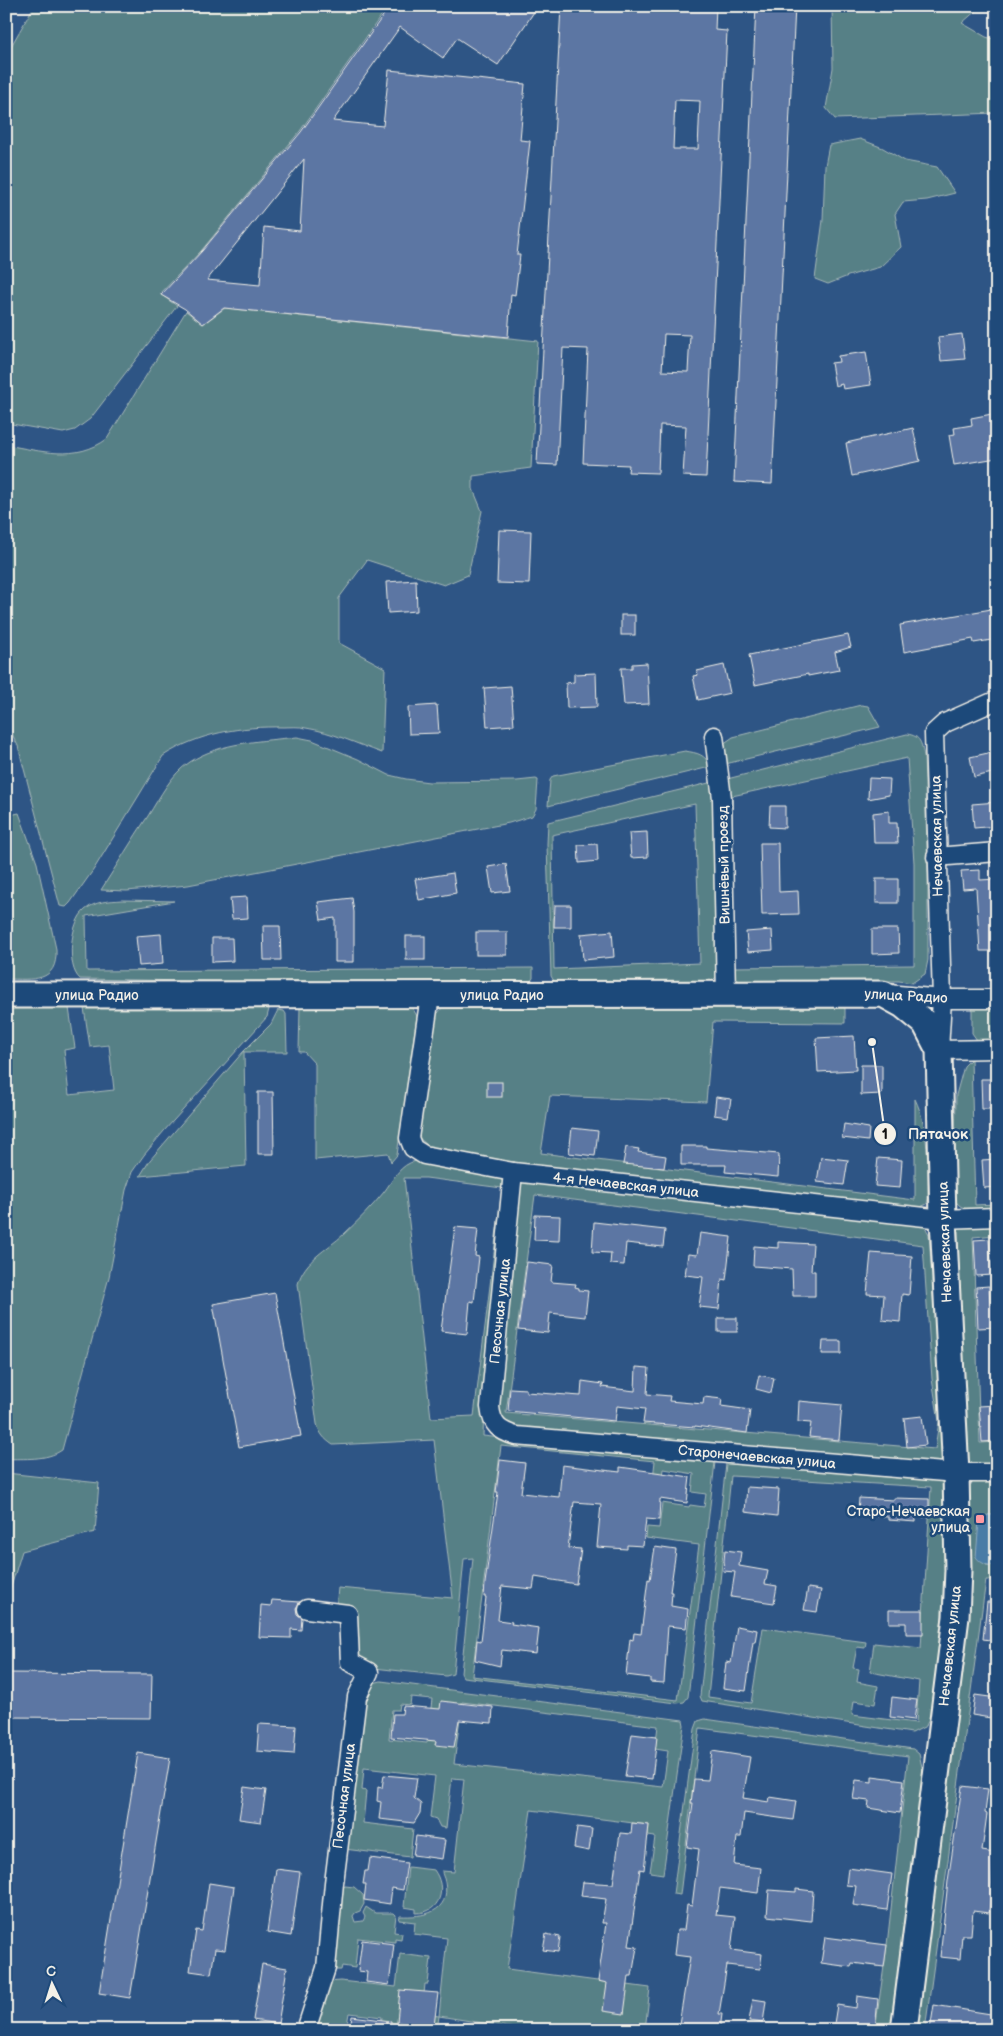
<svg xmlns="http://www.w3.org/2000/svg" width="1003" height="2036" font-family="'Balsamiq Sans',sans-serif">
<rect width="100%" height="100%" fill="#2e5585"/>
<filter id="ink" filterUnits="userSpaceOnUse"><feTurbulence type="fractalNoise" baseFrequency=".02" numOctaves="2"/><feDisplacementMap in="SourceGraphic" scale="10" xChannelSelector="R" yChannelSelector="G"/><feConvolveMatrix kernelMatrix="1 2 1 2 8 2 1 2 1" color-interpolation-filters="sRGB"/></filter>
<g filter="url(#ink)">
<!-- green -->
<g fill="#578086" stroke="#a6b8b7" fill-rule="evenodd">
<polygon points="34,6 388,6 300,131 201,251 160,294 177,306 90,419 75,430 63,433 6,423 6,55"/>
<polygon points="832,6 987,6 978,9 962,23 986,37 997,40 997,113 835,119 826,108 833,68"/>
<polygon points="860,139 883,148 905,161 937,167 955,193 927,200 903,202 895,214 901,247 880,267 848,276 828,284 815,279 823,220 825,166 829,145"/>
<path d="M225,308L538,341L531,468L473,476V489L482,511L468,575L444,585L367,560L339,598V643L385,668L382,753C357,744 332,732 306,728C299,726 291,727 283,727C241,726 199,733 163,756L94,869L70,903L66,907L60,906L18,746L6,722V445C41,451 76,462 107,439L186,311L203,324Z"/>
<polygon points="861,705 868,706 880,727 721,765 723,744 733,737"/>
<path d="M907,734C921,736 921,743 924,756L928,876V960L925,974L912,983L899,981H740L733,977L723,780ZM907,758L914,863V965L734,967L732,796Z"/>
<path d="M297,737L312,740L358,759L389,775L406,779L429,782L517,781L536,779L538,780L536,809L532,816L509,823L188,885L127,891L101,890C117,865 132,840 148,816C160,797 171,774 190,762C220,742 263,741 297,737Z"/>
<path d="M685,751C697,753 706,754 710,767L548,806L550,780L553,776Z"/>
<path d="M713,782L717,976L710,983H555L551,976L547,844L548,822ZM695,804L700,963L554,969L552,835Z"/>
<path d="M19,813L37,863L56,949C58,984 32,979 6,979V816Z"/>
<path d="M122,900L174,901L86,916L87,971L533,968V978L529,983L413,985L80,979C66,967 70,922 85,910C95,901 109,901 122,900Z"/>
<polygon points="997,999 997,1043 977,1040 972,1033 972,1003"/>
<path d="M838,1002L845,1006V1023L713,1022L706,1102L550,1096L541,1153L915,1200V1099C929,1128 928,1166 928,1198L927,1204L916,1209L507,1165L433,1150L419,1138L417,1129L434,1018L442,1008L451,1006L616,1008Z"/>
<path d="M262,1004L269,1009L267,1017L164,1131L144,1155L132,1172L126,1190L109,1277L62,1450C46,1461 24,1458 6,1459V1006L69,1008L75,1048L64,1050L69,1095L114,1090L109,1045L90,1047L84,1008Z"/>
<polygon points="403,1006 413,1009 417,1016 397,1155 391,1162 388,1153 315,1160 315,1064 304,1052 299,1052 300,1007"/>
<polygon points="278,1010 284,1011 286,1014 287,1052 244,1052 246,1166 140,1176 150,1160 168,1139 243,1052 271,1024"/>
<path d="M971,1059L975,1205L997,1204V1208C981,1209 960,1215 954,1197L956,1095L964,1066Z"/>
<path d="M416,1161H425L506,1180L485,1379L483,1436L715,1462L688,1697L684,1702L677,1703L463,1677L461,1673L473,1558L464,1559L453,1674L446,1676L374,1668L360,1660L357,1610L336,1609L338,1588L453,1598L434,1440L333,1445C324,1439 320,1434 317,1424L298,1284C304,1260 327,1250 344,1234C358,1221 372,1207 384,1192C393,1180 400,1164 416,1161ZM404,1178H426L502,1188L474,1416L431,1418ZM501,1446L655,1461L651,1497L660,1498L664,1469L694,1474L692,1492L706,1494L704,1507L690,1505L689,1507L662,1503L659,1528L647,1527L646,1538L699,1545L678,1700L472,1676Z"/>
<path d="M524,1181L924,1225L929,1234L935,1323L945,1426V1465L519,1430L502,1421L496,1400L518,1187ZM535,1195L923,1245L932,1379L939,1421L935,1449L506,1413Z"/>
<polygon points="997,1220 997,1235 973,1237 980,1443 997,1442 997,1467 968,1468 965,1459 958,1229 958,1227"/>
<path d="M728,1461L945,1478L948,1525L937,1687L931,1713L926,1726L912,1733L702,1701L700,1696L726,1464ZM731,1476L931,1487L921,1648L874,1643L870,1672L919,1681L916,1723L852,1715L854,1701L875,1704L878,1686L857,1682L859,1669L853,1668L857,1647L865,1648L866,1642L763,1628L751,1703L708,1697Z"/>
<polygon points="6,1473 99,1483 95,1532 22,1551 6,1603"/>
<polygon points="997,1478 997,1515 988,1515 986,1565 997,1566 997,1580 986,1580 925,2030 913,2030 967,1488 976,1480"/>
<path d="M381,1681L683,1720L684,1725L663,1874L650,1872L655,1837L648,1836L649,1825L531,1810L507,1969L650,1988L645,2030H527L439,2016L437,2030H380L382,2017L349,2013L346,2030H312L329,1982L340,1981L396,1987L400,1954L431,1958L428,1984H425L422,2014L439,2016L447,1938L414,1934L415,1922L399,1920L400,1916C423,1917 451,1913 445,1882C444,1877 442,1875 442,1871L454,1872L464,1779L452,1778L446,1828L440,1827L436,1819L430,1817L435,1776L364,1768L362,1790L366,1791L363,1823L413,1829L410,1857L344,1849L363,1691L373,1683ZM411,1697L432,1699L427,1743L389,1739L392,1710H399L400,1704L410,1705ZM462,1702L658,1726L655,1749L668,1751L663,1787L454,1764Z"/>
<polygon points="705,1719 913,1749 919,1754 923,1771 892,2030 875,2030 887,1945 908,1756 700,1728 680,1895 673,1894 695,1729 698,1721"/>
<path d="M408,1867L434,1870C447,1888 441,1913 416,1913V1909L404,1907Z"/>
<polygon points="345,1886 354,1887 363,1895 364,1904 360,1911 355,1913 353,1916 355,1922 363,1921 365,1917 363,1913 366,1907 375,1913 394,1913 396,1915 394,1932 402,1933 401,1939 395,1938 395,1942 358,1938 355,1968 342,1966 341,1970 331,1970 342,1888"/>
</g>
<!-- water -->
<path fill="#487ca6" stroke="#8dabc0" d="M988,1515H997V1566C988,1565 982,1565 976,1557L979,1521Z"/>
<!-- building -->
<g fill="#5c76a3" stroke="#f4f1e8" fill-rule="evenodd">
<path d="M390,6H538L498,65L457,38L443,58L400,27L333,121L383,126L389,70L525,84L520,140L530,141L517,255H520L515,295L511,294L508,337L224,308L203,324L185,309L161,295L202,251L301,132ZM304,159L300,231L264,227L260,285L207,280Z"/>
<path d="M561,6H716L715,30L727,31L706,477L683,476L686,426L660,425L658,473L628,472L629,465L583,463L588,349L563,348L557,465L537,464ZM675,100L700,101L698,149H673ZM664,334L690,335L688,372L662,371Z"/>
<polygon points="756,6 795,6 772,484 734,482"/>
<polygon points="962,334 965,359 941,361 938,337"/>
<polygon points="866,352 871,385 843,389 842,384 835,386 831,363 839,362 838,356"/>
<polygon points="997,413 997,458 954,465 949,435 955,434 954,428 972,425 971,418"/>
<polygon points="913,428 920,461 852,476 846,443"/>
<polygon points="499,530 531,531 529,584 497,583"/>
<polygon points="416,580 417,611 388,613 386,582"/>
<polygon points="997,608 997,639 974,643 973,639 904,652 900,625"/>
<rect x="621" y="615" width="14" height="20"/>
<polygon points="848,635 851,647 835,652 839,670 808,676 808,674 755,685 749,655"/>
<polygon points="647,663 649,704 624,705 621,668 632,668 632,664"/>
<polygon points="724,665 730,693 698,700 693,676 698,675 697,671"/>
<polygon points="596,673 597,707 567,708 566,683 574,682 574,674"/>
<polygon points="511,686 514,725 487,727 484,688"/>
<polygon points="437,705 439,733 409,734 408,707"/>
<polygon points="997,751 997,772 974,777 970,757"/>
<polygon points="869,778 890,779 889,795 868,799"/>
<polygon points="997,802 997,826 974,828 972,804"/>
<polygon points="770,806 785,806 785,828 769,827"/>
<polygon points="889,811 889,823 897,823 898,843 874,843 873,813"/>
<polygon points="647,832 648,857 631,858 629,833"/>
<polygon points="760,843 778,843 779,892 798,891 799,914 762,915"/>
<polygon points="597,844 598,861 579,863 578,845"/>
<polygon points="506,864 510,891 492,893 488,867"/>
<polygon points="980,870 980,880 997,879 997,951 980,951 976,888 963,889 961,871"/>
<polygon points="453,873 456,893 419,900 415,879"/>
<rect x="876" y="879" width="22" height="24"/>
<polygon points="247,897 248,918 232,919 230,898"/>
<polygon points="352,898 354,912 354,962 335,962 335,918 321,920 318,902"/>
<polygon points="555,905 571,905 571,927 554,927"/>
<polygon points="263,926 280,926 281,960 264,960"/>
<polygon points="872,929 898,929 899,953 872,954"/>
<polygon points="772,930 773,950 748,952 746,932"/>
<polygon points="612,931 614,957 583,960 581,934"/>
<rect x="476" y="932" width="31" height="23"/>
<polygon points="161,934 163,964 139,966 136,936"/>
<rect x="406" y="936" width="19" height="24"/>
<polygon points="212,938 232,938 233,961 212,962"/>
<polygon points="854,1036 856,1070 818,1072 816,1038"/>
<polygon points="861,1065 882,1065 882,1094 861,1095"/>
<polygon points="981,1079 997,1079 997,1109 982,1109"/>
<rect x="487" y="1082" width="15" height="15"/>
<polygon points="258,1092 273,1092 274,1154 258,1154"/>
<polygon points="716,1097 731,1099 728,1117 714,1115"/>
<polygon points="844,1124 869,1128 868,1141 842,1138"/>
<polygon points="572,1128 598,1131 595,1156 569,1153"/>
<polygon points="681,1146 706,1146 706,1148 779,1154 778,1177 725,1172 726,1165 681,1165"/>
<polygon points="626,1147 639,1149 638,1152 666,1156 664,1168 623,1164"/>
<polygon points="821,1157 848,1160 844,1185 817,1182"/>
<polygon points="878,1158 902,1160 900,1188 875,1186"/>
<polygon points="997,1159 997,1187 984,1188 982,1160"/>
<polygon points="535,1215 560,1216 559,1241 534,1240"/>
<polygon points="594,1222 665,1230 663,1247 626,1243 624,1265 610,1264 611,1253 592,1252"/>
<polygon points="455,1227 478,1229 475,1256 479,1257 474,1302 470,1301 467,1334 441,1331"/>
<polygon points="700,1233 731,1237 726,1280 722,1279 719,1309 699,1307 703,1277 685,1275 688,1254 697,1255"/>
<polygon points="989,1239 992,1275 976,1276 974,1240"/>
<polygon points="778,1242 813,1244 811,1271 815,1271 815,1296 793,1296 792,1269 753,1266 754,1246 778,1248"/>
<polygon points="871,1253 912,1256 909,1295 902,1294 900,1322 882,1320 884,1295 867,1294"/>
<polygon points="527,1262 553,1265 551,1282 576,1284 575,1287 579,1288 579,1290 588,1291 585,1317 550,1313 548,1333 518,1330"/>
<polygon points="989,1286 990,1304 997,1304 997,1327 978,1328 976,1287"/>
<polygon points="275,1293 301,1436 239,1447 213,1304"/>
<rect x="718" y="1318" width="19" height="14"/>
<polygon points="823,1341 841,1341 841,1354 822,1354"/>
<polygon points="636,1367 649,1368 647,1394 670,1396 669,1401 703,1404 704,1397 722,1399 721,1406 750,1410 747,1433 695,1426 695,1427 643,1423 645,1409 617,1406 615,1421 508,1411 510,1388 526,1389 526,1392 581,1396 582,1381 603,1384 602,1387 635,1391"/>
<polygon points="759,1375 774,1378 771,1393 756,1389"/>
<polygon points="799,1401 842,1405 839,1440 809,1437 811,1423 798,1422"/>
<polygon points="997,1405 997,1441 982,1442 979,1406"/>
<polygon points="922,1416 926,1445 907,1447 904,1418"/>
<polygon points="500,1460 525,1463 521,1493 559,1497 562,1465 620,1472 620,1467 690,1477 687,1503 660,1499 659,1520 646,1519 643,1546 627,1545 627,1549 597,1547 601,1504 574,1502 568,1548 581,1549 576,1584 535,1577 533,1589 502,1586 498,1620 512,1622 511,1624 539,1628 536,1654 502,1650 500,1666 475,1660 477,1640 481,1641 486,1597 484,1597 485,1583 498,1492 496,1492"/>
<polygon points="747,1487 779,1489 777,1516 745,1512"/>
<polygon points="859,1498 894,1500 894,1498 929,1499 929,1517 916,1517 916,1522 888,1520 888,1517 858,1515"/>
<polygon points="655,1547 676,1550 670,1592 672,1592 671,1606 688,1609 686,1628 668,1626 664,1683 650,1682 650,1678 626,1675 630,1639 633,1640 634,1633 641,1634 648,1579 650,1580"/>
<polygon points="725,1550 741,1552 739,1566 768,1571 765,1584 777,1586 774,1603 731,1597 735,1572 723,1571"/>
<polygon points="808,1588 821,1590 817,1612 804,1610"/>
<polygon points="272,1600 300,1602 296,1608 297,1614 302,1618 301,1630 291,1629 291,1638 259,1637 261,1605 271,1606"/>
<polygon points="987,1602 997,1602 997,1641 983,1639"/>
<polygon points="889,1610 923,1610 923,1634 906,1634 906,1623 889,1623"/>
<polygon points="737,1626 757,1630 755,1642 753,1642 746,1691 723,1688 726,1662 731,1663"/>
<polygon points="6,1673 152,1674 151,1718 6,1717"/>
<polygon points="975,1695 997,1698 997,1719 972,1715"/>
<polygon points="892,1697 917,1700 914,1720 890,1717"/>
<polygon points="441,1701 493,1707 492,1723 459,1720 454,1747 435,1745 436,1741 391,1737 393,1714 402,1714 403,1706 440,1709"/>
<polygon points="259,1724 296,1726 294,1754 257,1751"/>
<polygon points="632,1734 657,1737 652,1779 625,1776"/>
<polygon points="712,1751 750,1757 743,1798 769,1802 770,1797 796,1801 793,1820 744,1813 741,1837 737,1837 734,1865 761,1868 758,1893 720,1888 716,1915 735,1917 731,1950 762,1954 760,1969 727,1965 719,2014 722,2014 720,2030 678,2030 690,1957 674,1955 677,1930 684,1930 687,1905 692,1906 699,1849 687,1847 693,1803 691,1803 694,1779 708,1780"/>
<polygon points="138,1753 170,1758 130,1998 99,1993"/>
<polygon points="384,1775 417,1778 414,1798 421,1804 420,1813 414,1823 379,1819 381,1802 377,1801 378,1787 382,1788"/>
<polygon points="872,1776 904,1780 900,1813 868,1808 869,1801 853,1799 856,1780 872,1782"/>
<polygon points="962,1786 988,1789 985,1813 987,1814 982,1851 994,1853 989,1913 973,1911 971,1935 962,1935 960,1959 940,1957 948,1881"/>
<polygon points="244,1787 266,1790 261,1822 239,1819"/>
<polygon points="632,1823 649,1825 644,1870 640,1869 629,1946 637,1947 632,1976 629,1976 624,2014 603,2011 607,1983 598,1981 606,1923 602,1923 606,1899 581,1896 583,1882 613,1884 620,1833 631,1834"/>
<polygon points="577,1827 592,1829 589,1851 574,1848"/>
<polygon points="416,1836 445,1840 442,1859 413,1855"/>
<polygon points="370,1858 407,1863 403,1890 392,1888 390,1904 364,1900 366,1884 363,1884 365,1871 368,1871"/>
<polygon points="848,1868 892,1874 887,1910 853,1905 856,1886 846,1885"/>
<polygon points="276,1869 300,1872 291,1936 267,1932"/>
<polygon points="209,1883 234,1887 225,1950 215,1949 211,1974 190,1971 196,1930 202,1931"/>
<polygon points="796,1889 813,1891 811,1921 767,1916 769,1890 796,1892"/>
<polygon points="546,1934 560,1937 558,1952 543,1950"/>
<polygon points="825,1937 887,1945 884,1967 852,1963 851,1967 821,1963"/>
<polygon points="362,1940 394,1944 389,1985 366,1982 367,1972 358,1971"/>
<polygon points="262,1964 287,1968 278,2024 253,2020"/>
<polygon points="400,1990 438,1993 434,2026 397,2022"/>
<polygon points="857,1996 878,1999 875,2030 833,2030 837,2005 856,2008"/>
<polygon points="753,1999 766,2001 763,2023 749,2021"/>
<polygon points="934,2005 997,2015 997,2030 930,2030"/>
<polygon points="352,2016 391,2021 391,2030 350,2030"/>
</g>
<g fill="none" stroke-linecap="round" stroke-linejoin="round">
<defs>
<g id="street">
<polyline points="997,700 945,723 934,733 942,999 939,1050 997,1049"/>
<polyline points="714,736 722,798 726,995"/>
<polyline points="936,857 997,852"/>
<polyline points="887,994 942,999 997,999"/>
<polyline points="430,996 409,1138 413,1148 424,1155 513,1172 943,1219 997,1217"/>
<path d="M513,1172L490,1407C492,1426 500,1431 516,1436L956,1473H997"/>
<polyline points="306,2030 326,1968 334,1883 357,1697 369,1672 350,1662 348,1614 307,1609"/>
</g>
<polyline id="secondary" points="6,995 883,994 903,1005 925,1023 939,1050 943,1219 956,1473 958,1570 956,1617 904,2030"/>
</defs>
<!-- street casing -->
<use href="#street" stroke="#f4f1e8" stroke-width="21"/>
<!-- secondary casing -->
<use href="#secondary" stroke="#f4f1e8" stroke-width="29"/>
<!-- street -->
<use href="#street" stroke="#1f4a7a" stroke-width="18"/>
<!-- secondary -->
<use href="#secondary" stroke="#1f4a7a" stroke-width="25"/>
</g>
</g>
<!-- markers -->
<rect fill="#ff9aa2" stroke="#1f4a7a" stroke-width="2" x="975" y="1514" width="10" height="10" rx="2.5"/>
<g text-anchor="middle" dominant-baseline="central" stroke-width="5" stroke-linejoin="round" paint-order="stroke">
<!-- street labels -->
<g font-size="14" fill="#f4f1e8" stroke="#1f4a7a">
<text transform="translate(937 836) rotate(-91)">Нечаевская улица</text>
<text transform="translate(724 865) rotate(-91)">Вишнёвый проезд</text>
<text x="97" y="995">улица Радио</text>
<text x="502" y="995">улица Радио</text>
<text transform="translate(906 996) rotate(3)">улица Радио</text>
<text transform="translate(626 1185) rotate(6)">4-я Нечаевская улица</text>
<text transform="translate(945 1242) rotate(-92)">Нечаевская улица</text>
<text transform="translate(500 1311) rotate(-84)">Песочная улица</text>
<text transform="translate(757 1457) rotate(5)">Старонечаевская улица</text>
<text transform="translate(950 1646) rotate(-84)">Нечаевская улица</text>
<text transform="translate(344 1796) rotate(-83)">Песочная улица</text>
</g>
<!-- poi labels -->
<g font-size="14" fill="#f4f1e8" stroke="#1f4a7a" text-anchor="end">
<text x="970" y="1511">Старо-Нечаевская<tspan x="970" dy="16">улица</tspan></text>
</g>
</g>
<!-- callouts -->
<path fill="none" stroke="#f4f1e8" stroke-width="2" d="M872 1042L885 1134"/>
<g fill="#f4f1e8" stroke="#1f4a7a" stroke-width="2">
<circle cx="872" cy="1042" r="5"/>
<circle cx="885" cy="1134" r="12"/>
</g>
<g font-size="15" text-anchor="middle" font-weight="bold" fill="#111">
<text x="885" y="1139">1</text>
</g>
<g font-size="15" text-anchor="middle" font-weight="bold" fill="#f4f1e8" stroke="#1f4a7a" stroke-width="5" stroke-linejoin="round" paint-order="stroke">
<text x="938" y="1139">Пятачок</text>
</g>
<!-- margin -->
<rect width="1003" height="2036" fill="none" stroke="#1f4a7a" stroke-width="25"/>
<rect x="12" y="12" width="978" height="2011" fill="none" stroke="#f4f1e8" stroke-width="2" filter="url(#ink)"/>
<!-- north arrow -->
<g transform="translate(52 1984) rotate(356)" stroke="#1f4a7a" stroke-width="4" paint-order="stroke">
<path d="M0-4L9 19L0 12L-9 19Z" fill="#f4f1e8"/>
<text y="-8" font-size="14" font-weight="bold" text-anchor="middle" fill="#f4f1e8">С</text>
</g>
</svg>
